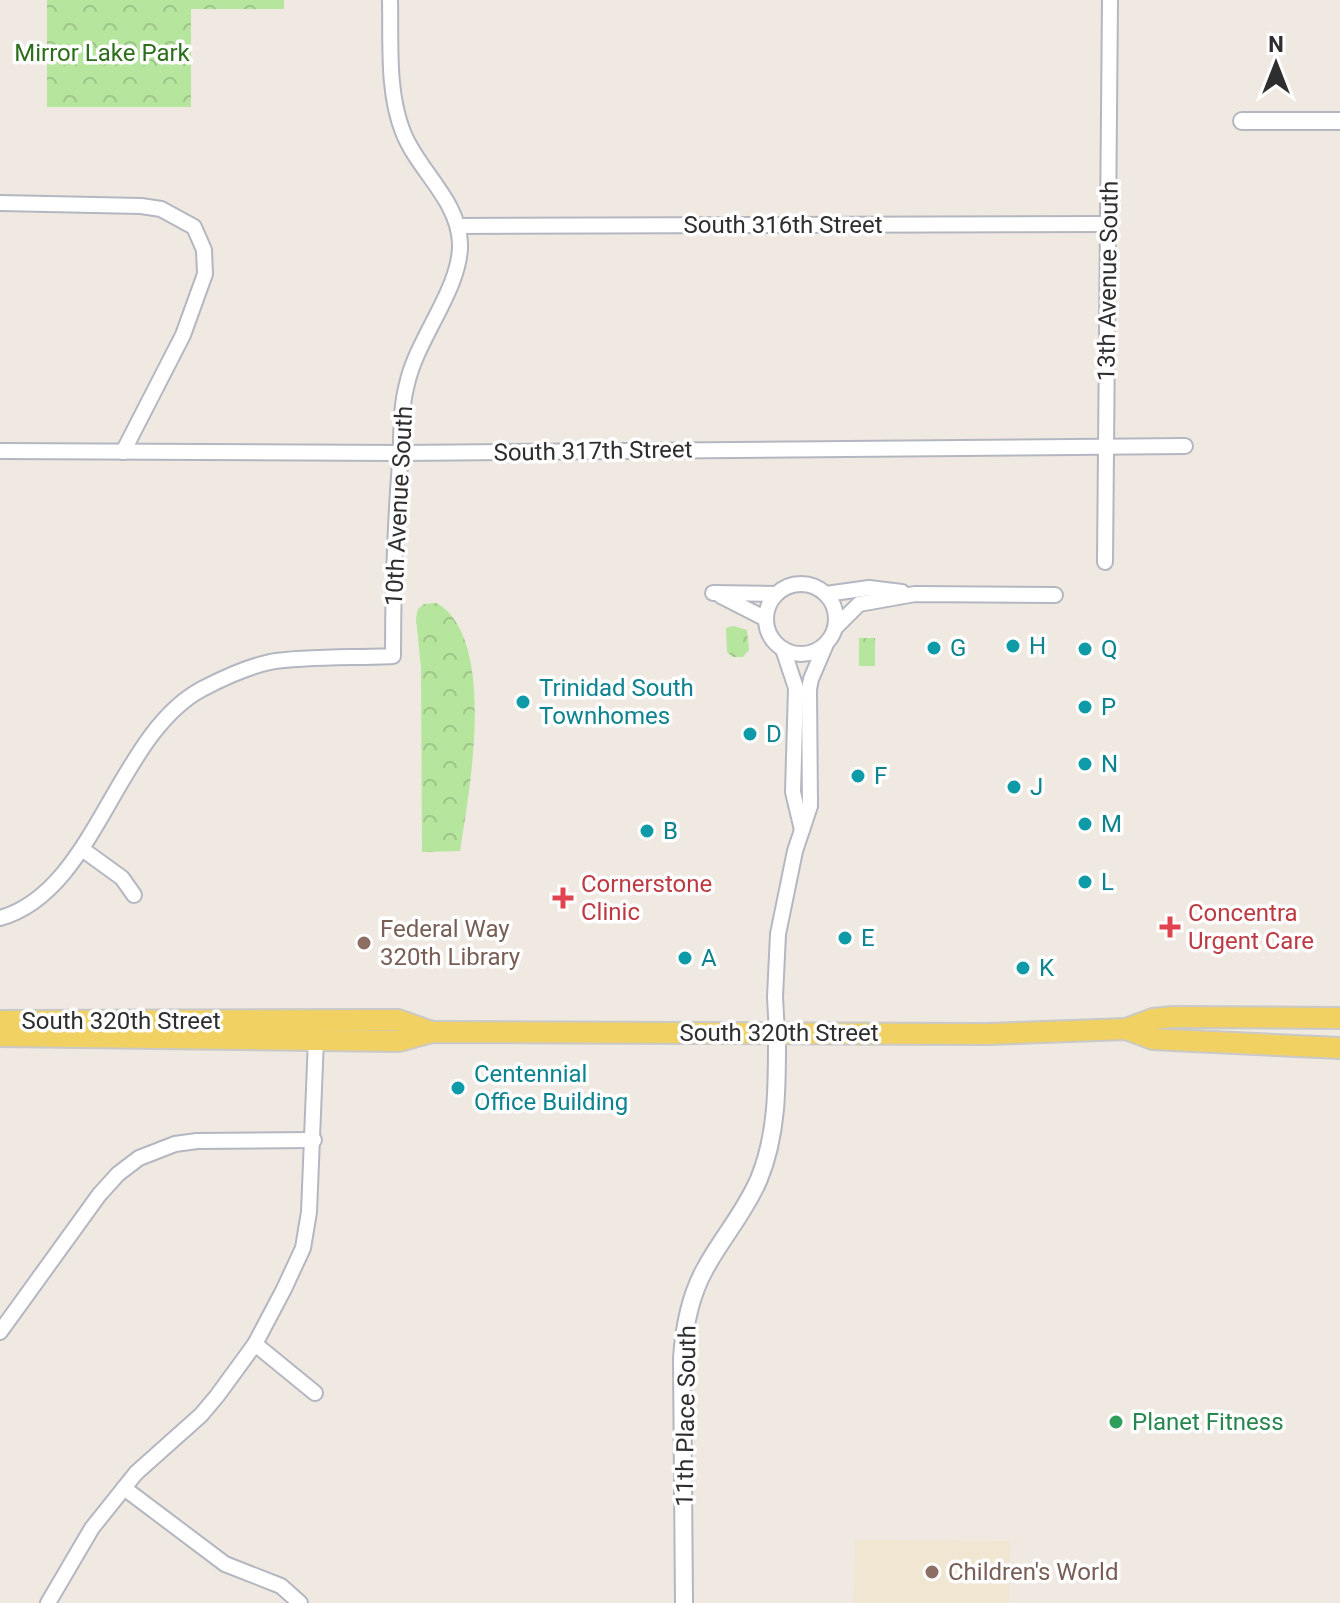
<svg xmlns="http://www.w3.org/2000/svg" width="1340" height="1603" font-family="Roboto,sans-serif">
<defs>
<pattern id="forest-crowns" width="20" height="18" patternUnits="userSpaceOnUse" patternTransform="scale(2)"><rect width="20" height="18" fill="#b6e59e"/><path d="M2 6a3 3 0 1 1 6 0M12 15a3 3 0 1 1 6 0" fill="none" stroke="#9dc588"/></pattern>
</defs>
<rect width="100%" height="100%" fill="#efe9e1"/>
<!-- education -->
<polygon fill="#f0e6d1" points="855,1540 1010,1541 1009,1603 854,1603"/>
<!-- forest -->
<g fill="url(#forest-crowns)">
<polygon points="47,0 284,0 284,9 191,9 191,107 47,107"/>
<path d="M437,603C498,640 469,792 460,851L422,852L421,668L416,618L418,609L424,604Z"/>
<polygon points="733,626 747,630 749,650 743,657 733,657 727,652 726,628"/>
<rect x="859" y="638" width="16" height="28"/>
</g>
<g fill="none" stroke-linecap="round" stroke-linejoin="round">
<defs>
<g id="minor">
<polyline points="0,203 141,206 161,209 194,227 204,250 205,274 183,335 123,452"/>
<polyline points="458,226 1108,224"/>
<polyline points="0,451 400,453 1185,446"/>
<polyline points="1105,562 1110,0"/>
<circle cx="801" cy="619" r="35"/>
<polyline points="713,593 776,594"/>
<polyline points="826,594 869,588 902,592"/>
<polyline points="721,596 766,619"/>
<polyline points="835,628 859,604 915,594 1055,595"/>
<polyline points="783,649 796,688 793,792 802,830"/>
<polyline points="82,849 122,878 134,895"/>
<path d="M0,918C96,891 116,735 202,689C223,678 247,667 270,662C305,656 356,658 393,656C393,591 395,527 400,463C402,436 400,410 407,384C417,338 461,288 460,244C459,200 418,171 403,132C387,92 391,43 390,0"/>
<polyline points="777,1034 775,997 778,934 795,851 810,806 809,689 811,679 826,644"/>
<polyline points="0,1332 99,1195 118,1174 139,1158 175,1144 197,1141 314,1140"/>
<polyline points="255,1344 315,1393"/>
<polyline points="124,1488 225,1564 281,1586 300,1603"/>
<polyline points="48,1603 92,1528 136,1473 201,1415 217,1396 255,1344 284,1289 303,1248 309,1212 316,1039"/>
</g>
<g id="tertiary">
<polyline points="1242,121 1340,121"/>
<path d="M684,1603L682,1358C684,1328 690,1296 705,1269C721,1239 745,1212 759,1179C778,1133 777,1083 777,1034"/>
</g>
<g id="primary">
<polyline points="0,1021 398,1020 432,1032"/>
<polyline points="1126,1029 1153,1019 1173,1017 1340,1018"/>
<polyline points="0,1036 399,1041 432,1032 987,1034 1126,1029 1153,1039 1172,1040 1340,1048"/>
</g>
</defs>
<!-- minor casing -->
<use href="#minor" stroke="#b4b7c1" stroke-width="18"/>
<!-- tertiary casing -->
<use href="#tertiary" stroke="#b4b7c1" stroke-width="20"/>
<!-- primary casing -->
<use href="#primary" stroke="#c9c9c9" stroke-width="24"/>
<!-- minor -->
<use href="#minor" stroke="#fff" stroke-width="14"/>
<!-- tertiary -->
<use href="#tertiary" stroke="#fff" stroke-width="16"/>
<!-- primary -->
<use href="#primary" stroke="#f2d163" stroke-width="20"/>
</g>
<!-- markers -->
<g fill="#0f9aa8" stroke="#fff" stroke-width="3">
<circle cx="1013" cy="646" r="8"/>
<circle cx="934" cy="648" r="8"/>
<circle cx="1085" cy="649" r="8"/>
<circle cx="523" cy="702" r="8"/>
<circle cx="1085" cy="707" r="8"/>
<circle cx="750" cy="734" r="8"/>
<circle cx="1085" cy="764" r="8"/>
<circle cx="858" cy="776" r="8"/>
<circle cx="1014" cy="787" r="8"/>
<circle cx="1085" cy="824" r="8"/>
<circle cx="647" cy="831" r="8"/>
<circle cx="1085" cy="882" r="8"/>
<circle cx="845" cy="938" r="8"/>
<circle cx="685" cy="958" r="8"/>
<circle cx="1023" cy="968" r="8"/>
<circle cx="458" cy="1088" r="8"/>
</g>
<g fill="#e0444e" stroke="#fff" stroke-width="3">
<path d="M559 886h8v8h8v8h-8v8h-8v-8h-8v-8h8z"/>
<path d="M1166 915h8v8h8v8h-8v8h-8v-8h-8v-8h8z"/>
</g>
<g fill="#8d6e63" stroke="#fff" stroke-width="3">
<circle cx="364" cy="943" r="8"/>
<circle cx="932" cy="1572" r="8"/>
</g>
<circle fill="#2e9e5b" stroke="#fff" stroke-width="3" cx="1116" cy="1422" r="8"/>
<g text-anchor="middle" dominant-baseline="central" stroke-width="7" stroke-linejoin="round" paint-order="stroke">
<!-- park labels -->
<g font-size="24" fill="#2c6e1b" stroke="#fff">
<text x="102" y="53">Mirror Lake Park</text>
</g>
<!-- street labels -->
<g font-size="24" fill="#2e2e2e" stroke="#fff">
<text x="783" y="225">South 316th Street</text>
<text transform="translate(1108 281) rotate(-89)">13th Avenue South</text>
<text transform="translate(593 451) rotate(-1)">South 317th Street</text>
<text transform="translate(399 506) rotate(-87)">10th Avenue South</text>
<text x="121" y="1021">South 320th Street</text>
<text x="779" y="1033">South 320th Street</text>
<text transform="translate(686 1416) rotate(-89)">11th Place South</text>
</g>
<!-- culture labels -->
<g font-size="24" fill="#0d838f" stroke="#fff" text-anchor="start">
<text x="1029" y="646">H</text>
<text x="950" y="648">G</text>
<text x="1101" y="649">Q</text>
<text x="539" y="688">Trinidad South<tspan x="539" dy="28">Townhomes</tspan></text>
<text x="1101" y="707">P</text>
<text x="766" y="734">D</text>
<text x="1101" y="764">N</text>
<text x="874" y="776">F</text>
<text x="1030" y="787">J</text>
<text x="1101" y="824">M</text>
<text x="663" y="831">B</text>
<text x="1101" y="882">L</text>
<text x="861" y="938">E</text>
<text x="701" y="958">A</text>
<text x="1039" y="968">K</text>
<text x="474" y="1074">Centennial<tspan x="474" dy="28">Office Building</tspan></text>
</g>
<!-- health labels -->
<g font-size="24" fill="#be3a42" stroke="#fff" text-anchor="start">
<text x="581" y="884">Cornerstone<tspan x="581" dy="28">Clinic</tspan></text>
<text x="1188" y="913">Concentra<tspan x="1188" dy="28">Urgent Care</tspan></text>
</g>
<!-- education labels -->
<g font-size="24" fill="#785e54" stroke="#fff" text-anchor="start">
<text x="380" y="929">Federal Way<tspan x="380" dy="28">320th Library</tspan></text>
<text x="948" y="1572">Children's World</text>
</g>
<!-- leisure labels -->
<g font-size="24" fill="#27864d" stroke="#fff" text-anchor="start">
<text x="1132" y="1422">Planet Fitness</text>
</g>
</g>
<!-- north arrow -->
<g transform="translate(1276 64)" stroke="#ffffff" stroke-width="6" paint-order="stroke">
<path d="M0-6L14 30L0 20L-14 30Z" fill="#2e2e2e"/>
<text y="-12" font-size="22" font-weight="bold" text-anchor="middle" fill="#2e2e2e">N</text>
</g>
</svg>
